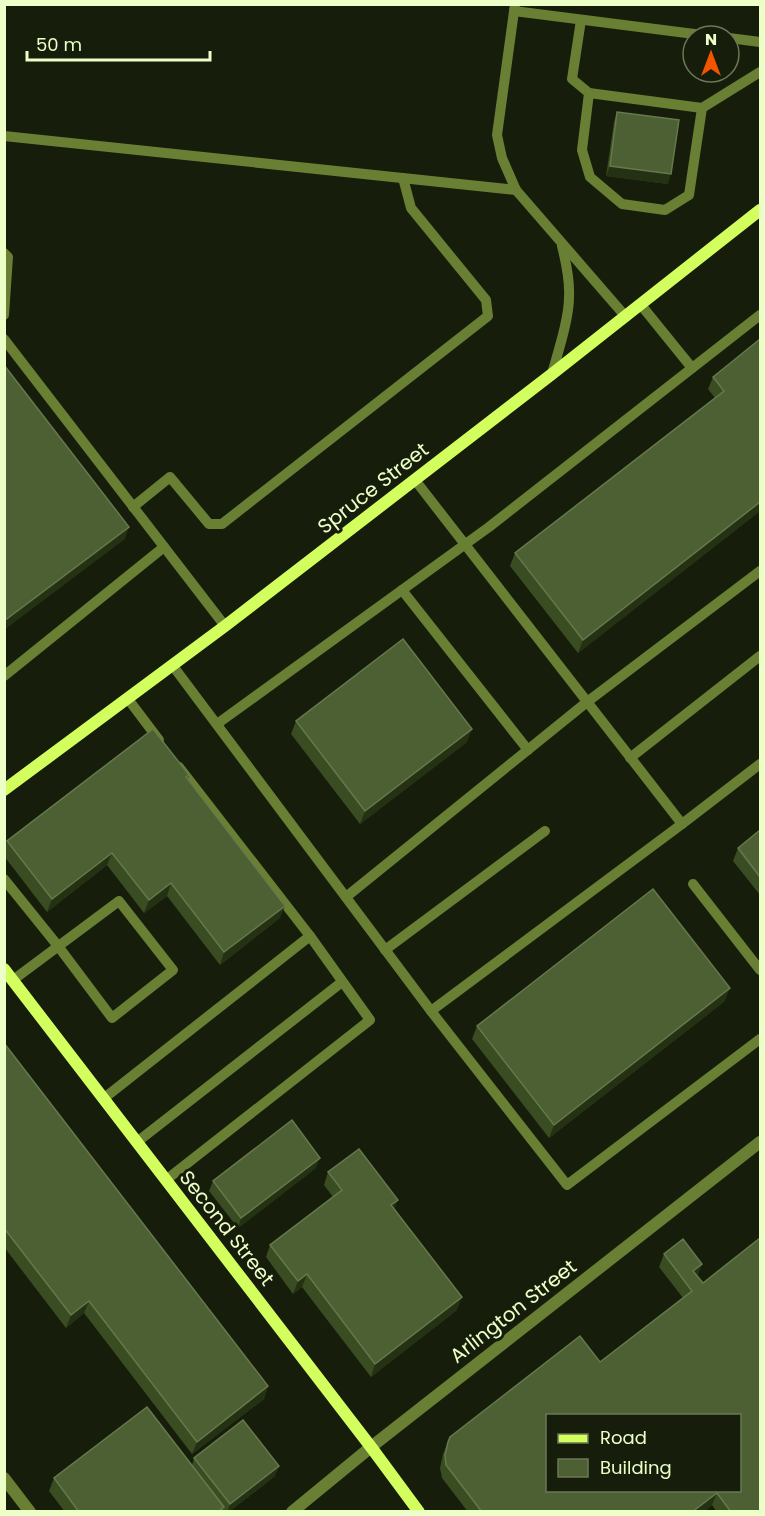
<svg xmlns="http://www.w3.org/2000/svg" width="765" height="1516" font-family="Poppins,sans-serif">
<rect width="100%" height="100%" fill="#161d0b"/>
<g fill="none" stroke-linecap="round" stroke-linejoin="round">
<!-- lane -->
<g stroke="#697f33" stroke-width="10">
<polyline points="515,4 497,135 502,158 516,190 626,317"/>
<polyline points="514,11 710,36"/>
<polyline points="581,20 572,79 589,93 582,150 590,177 622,204 665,210 689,195 702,108 760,72"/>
<polyline points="729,38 760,42"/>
<polyline points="589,93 702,108"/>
<polyline points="4,136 516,190"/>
<polyline points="4,253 8,257 4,315"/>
<polyline points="641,305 692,368"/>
<polyline points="4,339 225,626"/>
<path d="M552,374C558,352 569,319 569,297C570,280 566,262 562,246"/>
<polyline points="415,480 682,824 760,764"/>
<polyline points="133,507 170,477 209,524 222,524 488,316 486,300 411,208 403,178"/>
<polyline points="402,590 528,750"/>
<polyline points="173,666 431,1011 567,1185 760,1039"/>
<polyline points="4,676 164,547"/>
<polyline points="128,699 159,740"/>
<polyline points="217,724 489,527 760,315"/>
<polyline points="630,758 760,656"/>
<polyline points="4,879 58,946 112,1018 173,970 119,901 13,980"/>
<polyline points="693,884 760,970"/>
<polyline points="346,897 587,702 760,571"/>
<polyline points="385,950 545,831"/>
<polyline points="431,1011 682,824"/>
<polyline points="103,1099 310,936"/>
<polyline points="137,1142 342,982"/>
<polyline points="166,1180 370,1020 310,936 179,767"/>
</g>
<!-- street -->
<g stroke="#697f33" stroke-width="12">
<polyline points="4,1478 30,1512"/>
<polyline points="292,1512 371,1447 760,1142"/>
</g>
<!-- secondary -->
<g stroke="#d3ff5e" stroke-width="12">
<polyline points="4,790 225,626 552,374 760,210"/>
<polyline points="4,969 371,1447 419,1512"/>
</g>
</g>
<!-- wall -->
<g fill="#3a4c22">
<polygon points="617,112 668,184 606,176 614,122"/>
<polygon points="760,339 760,511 578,653 510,566 515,553 715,398 708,389 713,377"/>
<polygon points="296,721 467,742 360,824 291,734"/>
<polygon points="189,775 188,779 280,918 220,965 167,896 144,913 107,865 47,912 4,856 4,848 7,841"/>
<polygon points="760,830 760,895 733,861 738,848"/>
<polygon points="725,1001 549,1138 472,1039 477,1026"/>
<polygon points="4,1043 268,1386 264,1399 192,1454 84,1313 66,1328 4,1247"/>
<polygon points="316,1168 238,1228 209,1191 213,1181"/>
<polygon points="328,1172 395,1209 457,1310 371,1377 302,1287 293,1294 266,1257 270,1245 333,1197 324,1185"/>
<polygon points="664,1254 702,1264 697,1276 760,1512 717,1512 712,1505 704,1512 468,1512 442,1478 440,1468 443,1454 448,1442 600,1362 683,1298 659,1267"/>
<polygon points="194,1458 275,1476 229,1512 224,1512 223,1510 222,1512 65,1512 49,1491 54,1478 192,1465"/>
</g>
<!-- shaded-wall -->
<g fill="#243112">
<polygon points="610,166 671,174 668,184 606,176"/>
<polygon points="760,502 760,511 578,653 583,640"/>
<polygon points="129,527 125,539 4,630 4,621"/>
<polygon points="472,729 467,742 360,824 365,811"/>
<polygon points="112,853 107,865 47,912 52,899"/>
<polygon points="171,883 167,896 144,913 149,900"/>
<polygon points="285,906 280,918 220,965 224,952"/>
<polygon points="730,988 725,1001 549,1138 554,1125"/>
<polygon points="320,1158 316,1168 238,1228 241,1218"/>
<polygon points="398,1200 393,1213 391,1205"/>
<polygon points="702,1264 697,1277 693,1271"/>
<polygon points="307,1274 302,1287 293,1294 298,1281"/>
<polygon points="462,1297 457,1310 371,1377 375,1364"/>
<polygon points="89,1301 84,1313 66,1328 71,1315"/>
<polygon points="268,1386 264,1399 192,1454 197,1442"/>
<polygon points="279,1466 275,1476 229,1512 227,1512 230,1504"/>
<polygon points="717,1493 712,1505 704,1512 692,1512"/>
</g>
<!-- building -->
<g fill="#4d6034" stroke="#66794b" stroke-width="1.5" fill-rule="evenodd">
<polygon points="617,112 679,120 671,174 610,166"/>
<polygon points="760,339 760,502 583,640 515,553 724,391 713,377"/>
<polygon points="4,365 129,527 4,621"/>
<polygon points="403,639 472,729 365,811 296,721"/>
<polygon points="153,729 189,775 186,777 285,906 224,952 171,883 149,900 112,853 52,899 7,841"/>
<polygon points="760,830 760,877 738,848"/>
<polygon points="653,889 730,988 554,1125 477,1026"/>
<polygon points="4,1043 268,1386 197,1442 89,1301 71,1315 4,1228"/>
<polygon points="292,1120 320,1158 241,1218 213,1181"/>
<polygon points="359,1149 398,1200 391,1205 462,1297 375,1364 307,1274 298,1281 270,1245 342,1190 328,1172"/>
<path d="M760,1238V1512H731L717,1493L692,1512H482L446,1465L445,1455L448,1442L450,1437L580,1336L600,1362L692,1291L664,1254L683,1239L702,1264L693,1271L703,1283ZM548,1416H740V1491H548Z"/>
<polygon points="147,1407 224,1507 218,1512 79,1512 54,1478"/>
<polygon points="243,1420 279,1466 230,1504 194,1458"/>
</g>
<g text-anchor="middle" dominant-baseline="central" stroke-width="6" stroke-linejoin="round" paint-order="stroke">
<!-- street labels -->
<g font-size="20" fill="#ebffc7" stroke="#161d0b">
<text transform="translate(373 488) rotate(-38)">Spruce Street</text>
<text transform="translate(227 1228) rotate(52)">Second Street</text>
<text transform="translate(513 1311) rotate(-38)">Arlington Street</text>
</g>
</g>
<!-- border -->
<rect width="765" height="1516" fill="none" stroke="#ebffc7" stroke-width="12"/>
<!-- legend -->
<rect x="546" y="1414" width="195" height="78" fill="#161d0b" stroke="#6b7756" stroke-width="1.5"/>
<rect x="558" y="1434" width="30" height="9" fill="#d3ff5e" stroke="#6b7756" stroke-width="1.5"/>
<text x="600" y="1444" font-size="18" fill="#ebffc7">Road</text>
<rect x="558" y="1459" width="30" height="18" fill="#4d6034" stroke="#6b7756" stroke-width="1.5"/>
<text x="600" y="1474" font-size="18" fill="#ebffc7">Building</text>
<!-- north arrow -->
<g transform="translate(711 54)"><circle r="28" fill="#161d0b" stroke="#6b7756" stroke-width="1.5"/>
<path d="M0-4.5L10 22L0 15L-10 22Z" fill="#f25400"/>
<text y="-9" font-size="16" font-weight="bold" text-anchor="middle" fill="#ebffc7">N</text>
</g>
<!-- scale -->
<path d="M27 51v9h183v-9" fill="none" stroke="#ebffc7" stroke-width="3"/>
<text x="36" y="51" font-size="18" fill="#ebffc7" stroke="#161d0b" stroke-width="4.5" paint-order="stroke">50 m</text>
</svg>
